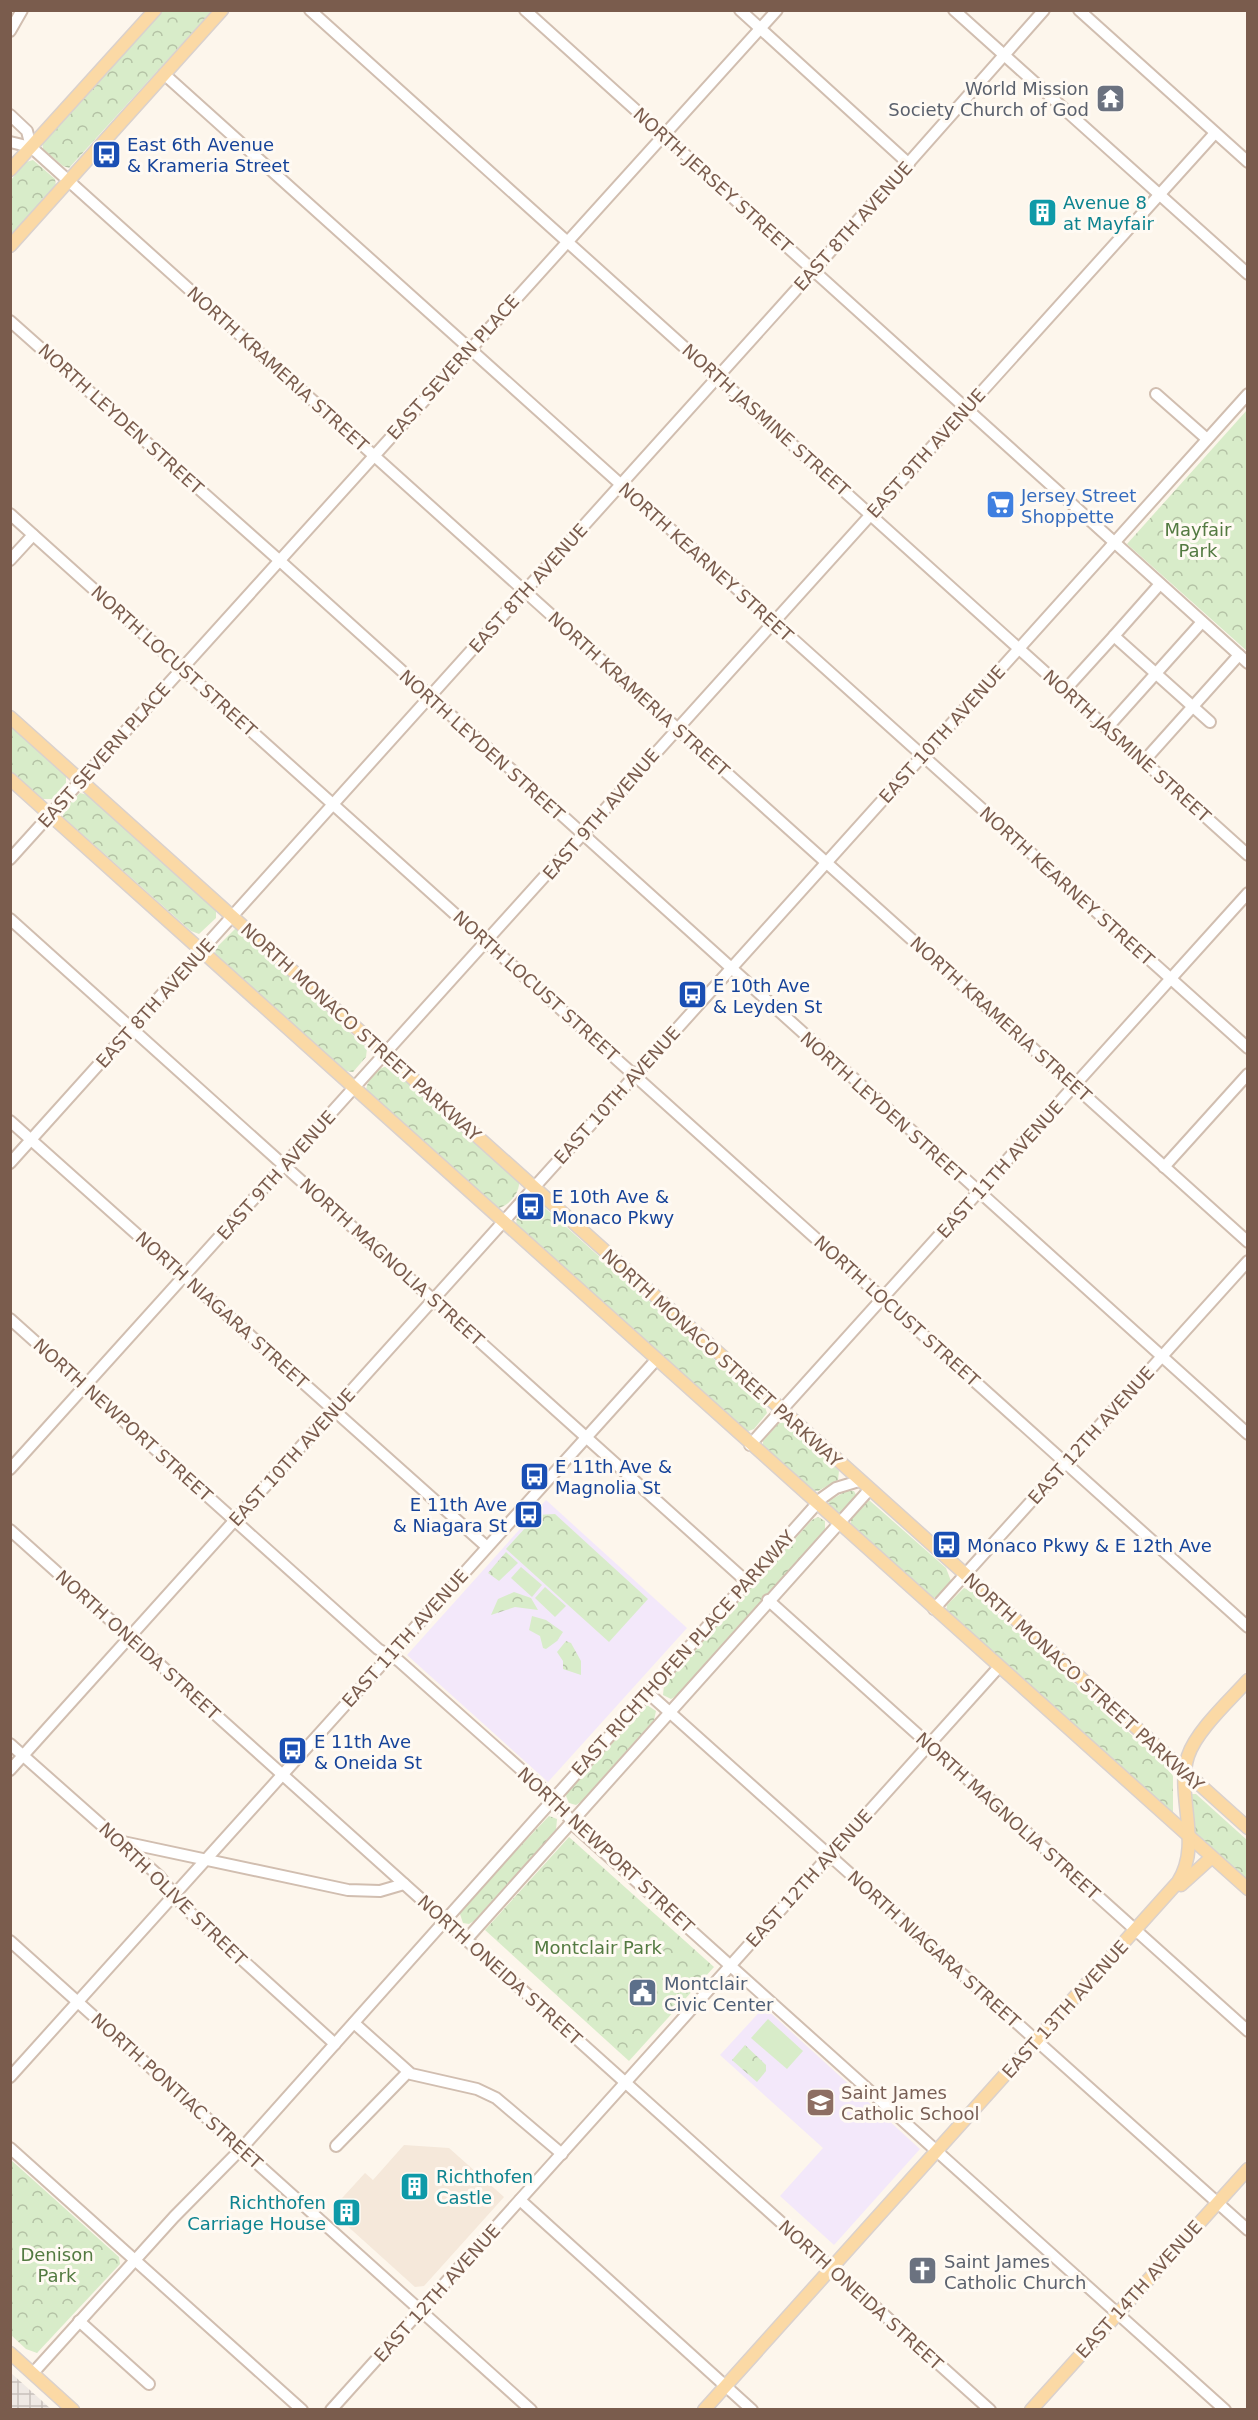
<svg xmlns="http://www.w3.org/2000/svg" width="1258" height="2420" font-family="'DejaVu Sans',sans-serif">
<defs>
<pattern id="industrial-grid" width="8" height="8" patternUnits="userSpaceOnUse" patternTransform="scale(1.5)"><rect width="8" height="8" fill="#efe9e4"/><path d="M0 4h8M4 0v8" fill="none" stroke="#c7c0bb"/></pattern>
<pattern id="forest-crowns" width="20" height="18" patternUnits="userSpaceOnUse" patternTransform="scale(1.5)"><rect width="20" height="18" fill="#d8ecc9"/><path d="M2 6a3 3 0 1 1 6 0M12 15a3 3 0 1 1 6 0" fill="none" stroke="#b4c2a5"/></pattern>
</defs>
<rect width="100%" height="100%" fill="#fdf6ec"/>
<!-- residential -->
<polygon fill="#f5e8da" points="404,2145 449,2148 504,2197 424,2286 415,2287 333,2213 336,2210 333,2208 365,2173 373,2180"/>
<!-- industrial -->
<polygon fill="url(#industrial-grid)" points="11,2373 51,2409 11,2409"/>
<!-- education -->
<g fill="#f3e8fa">
<polygon points="546,1500 687,1628 548,1782 407,1655"/>
<polygon points="764,2007 920,2149 834,2245 780,2196 823,2148 720,2055"/>
</g>
<!-- grass -->
<g fill="#d8ecc9">
<polygon points="521,1567 542,1585 532,1597 511,1578"/>
<polygon points="545,1587 566,1606 555,1617 535,1598"/>
<polygon points="768,2019 803,2051 787,2069 751,2038"/>
</g>
<!-- forest -->
<g fill="url(#forest-crowns)">
<polygon points="160,11 212,11 69,168 63,166 43,149 42,141"/>
<polygon points="33,160 55,179 56,186 11,237 11,180 26,162"/>
<polygon points="1247,410 1247,651 1127,544"/>
<polygon points="11,726 66,776 66,785 54,799 43,799 11,771"/>
<polygon points="80,793 88,795 216,911 216,918 199,934 191,931 63,817 63,810"/>
<polygon points="236,928 367,1048 366,1057 353,1072 345,1071 215,954 216,948"/>
<path d="M390,1066L519,1182C520,1193 508,1207 497,1208L366,1090C367,1080 378,1066 390,1066Z"/>
<polygon points="535,1199 764,1404 767,1413 754,1429 746,1432 516,1226 517,1216"/>
<polygon points="780,1422 787,1424 839,1471 838,1480 818,1491 809,1490 763,1448 763,1441"/>
<polygon points="846,1491 854,1491 857,1497 842,1513 837,1514 828,1505 829,1501"/>
<polygon points="869,1500 946,1568 951,1581 938,1597 930,1598 851,1525 851,1519"/>
<polygon points="555,1514 648,1599 609,1642 506,1549 537,1515"/>
<polygon points="818,1517 825,1521 825,1531 676,1696 671,1699 663,1695 664,1685 812,1520"/>
<polygon points="506,1552 518,1563 499,1581 488,1573"/>
<polygon points="964,1588 973,1592 1167,1767 1173,1776 1173,1812 1168,1812 946,1612 947,1605"/>
<polygon points="514,1592 531,1598 538,1610 515,1607 491,1615 498,1599"/>
<polygon points="532,1616 546,1620 563,1632 557,1641 546,1649 543,1648 540,1636 529,1630"/>
<polygon points="566,1641 571,1643 581,1661 581,1675 563,1669 563,1661 557,1652"/>
<polygon points="647,1705 656,1711 654,1720 582,1801 576,1805 569,1803 566,1796 568,1791"/>
<polygon points="1192,1794 1196,1794 1247,1840 1247,1884 1194,1835"/>
<polygon points="549,1816 557,1819 556,1830 474,1921 469,1924 463,1923 459,1911"/>
<polygon points="569,1837 714,1967 629,2061 485,1930"/>
<polygon points="745,2045 766,2065 766,2071 757,2082 732,2060"/>
<polygon points="11,2160 119,2257 120,2264 37,2353 26,2349 11,2335"/>
</g>
<g fill="none" stroke-linecap="round" stroke-linejoin="round">
<defs>
<g id="minor">
<polyline points="310,10 1248,855"/>
<polyline points="525,10 1248,663"/>
<polyline points="740,10 909,164"/>
<polyline points="954,10 1248,274"/>
<polyline points="1079,10 1248,162"/>
<polyline points="10,31 22,10"/>
<polyline points="164,74 1248,1048"/>
<polyline points="10,115 27,131 31,147 1248,1242"/>
<polyline points="10,142 31,147"/>
<polyline points="10,321 280,561 1248,1434"/>
<polyline points="1156,394 1207,439"/>
<polyline points="10,514 1248,1627"/>
<polyline points="10,560 33,535"/>
<polyline points="1160,584 1114,636 1210,722"/>
<polyline points="1065,690 1114,636"/>
<polyline points="1107,728 1202,622"/>
<polyline points="1144,761 1239,655"/>
<polyline points="10,859 777,10"/>
<polyline points="10,919 747,1582"/>
<polyline points="10,1121 487,1547"/>
<polyline points="10,1163 813,271 1044,10"/>
<polyline points="1164,1167 1248,1074"/>
<polyline points="10,1319 378,1649 399,1661 553,1798 577,1828 1225,2410"/>
<polyline points="750,1445 1248,893"/>
<polyline points="10,1469 1215,133"/>
<polyline points="10,1530 990,2410"/>
<polyline points="768,1600 1248,2031"/>
<polyline points="934,1609 1248,1261"/>
<polyline points="647,1692 1248,2230"/>
<polyline points="10,1744 159,1876 185,1908 335,2044"/>
<polyline points="10,1770 1248,394"/>
<polyline points="123,1842 348,1890 380,1891 404,1884"/>
<polyline points="466,1940 869,1490"/>
<polyline points="10,1941 531,2410"/>
<polyline points="354,2023 411,2074 477,2089 496,2098 562,2154"/>
<polyline points="10,2077 656,1360"/>
<polyline points="336,2146 408,2072"/>
<polyline points="10,2148 302,2410"/>
<polyline points="520,2200 752,2410"/>
<polyline points="79,2321 149,2384"/>
<polyline points="33,2373 174,2217 242,2148 822,1498 836,1488 859,1481"/>
<polyline points="331,2410 998,1668"/>
</g>
<g id="major">
<polyline points="10,170 155,10"/>
<polyline points="10,246 222,10"/>
<polyline points="10,717 1248,1828"/>
<polyline points="10,779 1248,1889"/>
<polyline points="1181,1885 1212,1857"/>
<polyline points="10,2353 73,2410"/>
<path d="M704,2410L1178,1882C1203,1843 1175,1796 1188,1756C1196,1731 1230,1700 1248,1680"/>
<polyline points="1031,2410 1248,2169"/>
</g>
</defs>
<!-- minor casing -->
<use href="#minor" stroke="#d1beb0" stroke-width="14"/>
<!-- major casing -->
<use href="#major" stroke="#dad1cd" stroke-width="15"/>
<!-- minor -->
<use href="#minor" stroke="#fff" stroke-width="10"/>
<!-- major -->
<use href="#major" stroke="#fbd9a5" stroke-width="12"/>
</g>
<!-- icons -->
<defs>
<symbol id="temple-square" viewBox="-11 -11 22 22"><rect x="-9" y="-9" width="18" height="18" rx="4" fill="#6b7280" stroke="#fffaf3"/><path d="M0-6L5-2H3V0L6.5 2.5H4V6H1.5V3h-3V6H-4V2.5H-6.5L-3 0V-2H-5Z" fill="#fff"/></symbol>
<symbol id="bus-square" viewBox="-11 -11 22 22"><rect x="-9" y="-9" width="18" height="18" rx="4" fill="#1a4fb4" stroke="#fffaf3"/><path d="M-5-6H5V4H4V6H2V4H-2V6H-4V4H-5ZM-3.5-4V0h7V-4ZM-3.5 1.2v1.5H-2V1.2ZM2 1.2v1.5H3.5V1.2Z" fill="#fff"/></symbol>
<symbol id="building-square" viewBox="-11 -11 22 22"><rect x="-9" y="-9" width="18" height="18" rx="4" fill="#0f9aa8" stroke="#fffaf3"/><path d="M-4-6H4V6H1V3H-1V6H-4ZM-2.5-4.3h1.7v1.8h-1.7ZM.8-4.3h1.7v1.8H.8ZM-2.5-1h1.7V.8h-1.7ZM.8-1h1.7V.8H.8Z" fill="#fff"/></symbol>
<symbol id="supermarket-square" viewBox="-11 -11 22 22"><rect x="-9" y="-9" width="18" height="18" rx="4" fill="#3f7fe0" stroke="#fffaf3"/><path d="M-6-5.5h2.5l.6 2H6L4.5 2H-2.5L-4.4-4H-6ZM-1.5 3.2a1.3 1.3 0 1 0 .1 0ZM3 3.2a1.3 1.3 0 1 0 .1 0Z" fill="#fff"/></symbol>
<symbol id="civic-square" viewBox="-11 -11 22 22"><rect x="-9" y="-9" width="18" height="18" rx="4" fill="#5c6f8a" stroke="#fffaf3"/><path d="M-.6-6.5H3V-4.5H.6V-3L4-1V1h2V6H-6V1h2V-1L-.6-3ZM-1.2 2.5V6h2.4V2.5Z" fill="#fff"/></symbol>
<symbol id="school-square" viewBox="-11 -11 22 22"><rect x="-9" y="-9" width="18" height="18" rx="4" fill="#8d6e63" stroke="#fffaf3"/><path d="M0-5L7-2L0 1L-7-2ZM-4 1L0 2.5L4 1V4Q0 6-4 4Z" fill="#fff"/></symbol>
<symbol id="church-square" viewBox="-11 -11 22 22"><rect x="-9" y="-9" width="18" height="18" rx="4" fill="#6b7280" stroke="#fffaf3"/><path d="M-1.2-6h2.4v3.5h3.3v2.4h-3.3V6h-2.4V-.1h-3.3v-2.4h3.3Z" fill="#fff"/></symbol>
</defs>
<g fill-rule="evenodd">
<use href="#temple-square" x="1094" y="82" width="33" height="33"/>
<use href="#bus-square" x="90" y="138" width="33" height="33"/>
<use href="#building-square" x="1026" y="196" width="33" height="33"/>
<use href="#supermarket-square" x="984" y="488" width="33" height="33"/>
<use href="#bus-square" x="676" y="978" width="33" height="33"/>
<use href="#bus-square" x="514" y="1190" width="33" height="33"/>
<use href="#bus-square" x="518" y="1460" width="33" height="33"/>
<use href="#bus-square" x="512" y="1498" width="33" height="33"/>
<use href="#bus-square" x="930" y="1528" width="33" height="33"/>
<use href="#bus-square" x="276" y="1734" width="33" height="33"/>
<use href="#civic-square" x="626" y="1976" width="33" height="33"/>
<use href="#school-square" x="804" y="2086" width="33" height="33"/>
<use href="#building-square" x="398" y="2170" width="33" height="33"/>
<use href="#building-square" x="330" y="2196" width="33" height="33"/>
<use href="#church-square" x="906" y="2254" width="33" height="33"/>
</g>
<g text-anchor="middle" dominant-baseline="central" stroke-width="6" stroke-linejoin="round" paint-order="stroke">
<!-- worship labels -->
<g font-size="18" fill="#5b616d" stroke="#fffaf3" text-anchor="end">
<text x="1089" y="88">World Mission<tspan x="1089" dy="21">Society Church of God</tspan></text>
<text x="944" y="2261" text-anchor="start">Saint James<tspan x="944" dy="21">Catholic Church</tspan></text>
</g>
<!-- transit labels -->
<g font-size="18" fill="#164399" stroke="#fffaf3" text-anchor="start">
<text x="127" y="144">East 6th Avenue<tspan x="127" dy="21">&amp; Krameria Street</tspan></text>
<text x="713" y="985">E 10th Ave<tspan x="713" dy="21">&amp; Leyden St</tspan></text>
<text x="552" y="1196">E 10th Ave &amp;<tspan x="552" dy="21">Monaco Pkwy</tspan></text>
<text x="555" y="1466">E 11th Ave &amp;<tspan x="555" dy="21">Magnolia St</tspan></text>
<text x="507" y="1504" text-anchor="end">E 11th Ave<tspan x="507" dy="21">&amp; Niagara St</tspan></text>
<text x="967" y="1545">Monaco Pkwy &amp; E 12th Ave</text>
<text x="314" y="1741">E 11th Ave<tspan x="314" dy="21">&amp; Oneida St</tspan></text>
</g>
<!-- street labels -->
<g font-size="18" fill="#7a5c4d" stroke="#fffaf3">
<text transform="translate(713 180) rotate(42)">NORTH JERSEY STREET</text>
<text transform="translate(853 226) rotate(-48)">EAST 8TH AVENUE</text>
<text transform="translate(453 367) rotate(-48)">EAST SEVERN PLACE</text>
<text transform="translate(278 369) rotate(42)">NORTH KRAMERIA STREET</text>
<text transform="translate(121 419) rotate(42)">NORTH LEYDEN STREET</text>
<text transform="translate(766 420) rotate(42)">NORTH JASMINE STREET</text>
<text transform="translate(926 453) rotate(-48)">EAST 9TH AVENUE</text>
<text transform="translate(706 562) rotate(42)">NORTH KEARNEY STREET</text>
<text transform="translate(528 588) rotate(-48)">EAST 8TH AVENUE</text>
<text transform="translate(174 661) rotate(42)">NORTH LOCUST STREET</text>
<text transform="translate(639 694) rotate(42)">NORTH KRAMERIA STREET</text>
<text transform="translate(942 734) rotate(-48)">EAST 10TH AVENUE</text>
<text transform="translate(482 745) rotate(42)">NORTH LEYDEN STREET</text>
<text transform="translate(1127 746) rotate(42)">NORTH JASMINE STREET</text>
<text transform="translate(104 755) rotate(-48)">EAST SEVERN PLACE</text>
<text transform="translate(601 814) rotate(-49)">EAST 9TH AVENUE</text>
<text transform="translate(1067 886) rotate(42)">NORTH KEARNEY STREET</text>
<text transform="translate(536 986) rotate(42)">NORTH LOCUST STREET</text>
<text transform="translate(155 1003) rotate(-48)">EAST 8TH AVENUE</text>
<text transform="translate(1001 1019) rotate(42)">NORTH KRAMERIA STREET</text>
<text transform="translate(361 1032) rotate(42)">NORTH MONACO STREET PARKWAY</text>
<text transform="translate(617 1095) rotate(-48)">EAST 10TH AVENUE</text>
<text transform="translate(883 1107) rotate(42)">NORTH LEYDEN STREET</text>
<text transform="translate(1000 1169) rotate(-48)">EAST 11TH AVENUE</text>
<text transform="translate(276 1175) rotate(-48)">EAST 9TH AVENUE</text>
<text transform="translate(392 1262) rotate(42)">NORTH MAGNOLIA STREET</text>
<text transform="translate(222 1310) rotate(42)">NORTH NIAGARA STREET</text>
<text transform="translate(897 1311) rotate(42)">NORTH LOCUST STREET</text>
<text transform="translate(722 1358) rotate(42)">NORTH MONACO STREET PARKWAY</text>
<text transform="translate(123 1420) rotate(42)">NORTH NEWPORT STREET</text>
<text transform="translate(1091 1435) rotate(-48)">EAST 12TH AVENUE</text>
<text transform="translate(292 1457) rotate(-48)">EAST 10TH AVENUE</text>
<text transform="translate(405 1638) rotate(-48)">EAST 11TH AVENUE</text>
<text transform="translate(138 1645) rotate(42)">NORTH ONEIDA STREET</text>
<text transform="translate(683 1653) rotate(-48)">EAST RICHTHOFEN PLACE PARKWAY</text>
<text transform="translate(1084 1682) rotate(42)">NORTH MONACO STREET PARKWAY</text>
<text transform="translate(1008 1816) rotate(42)">NORTH MAGNOLIA STREET</text>
<text transform="translate(606 1850) rotate(43)">NORTH NEWPORT STREET</text>
<text transform="translate(809 1878) rotate(-48)">EAST 12TH AVENUE</text>
<text transform="translate(173 1894) rotate(44)">NORTH OLIVE STREET</text>
<text transform="translate(934 1949) rotate(42)">NORTH NIAGARA STREET</text>
<text transform="translate(500 1970) rotate(42)">NORTH ONEIDA STREET</text>
<text transform="translate(1065 2009) rotate(-48)">EAST 13TH AVENUE</text>
<text transform="translate(177 2091) rotate(42)">NORTH PONTIAC STREET</text>
<text transform="translate(1139 2289) rotate(-48)">EAST 14TH AVENUE</text>
<text transform="translate(437 2293) rotate(-48)">EAST 12TH AVENUE</text>
<text transform="translate(861 2295) rotate(42)">NORTH ONEIDA STREET</text>
</g>
<!-- culture labels -->
<g font-size="18" fill="#0d838f" stroke="#fffaf3" text-anchor="start">
<text x="1063" y="202">Avenue 8<tspan x="1063" dy="21">at Mayfair</tspan></text>
<text x="436" y="2176">Richthofen<tspan x="436" dy="21">Castle</tspan></text>
<text x="326" y="2202" text-anchor="end">Richthofen<tspan x="326" dy="21">Carriage House</tspan></text>
</g>
<!-- shop labels -->
<g font-size="18" fill="#366cbe" stroke="#fffaf3" text-anchor="start">
<text x="1021" y="495">Jersey Street<tspan x="1021" dy="21">Shoppette</tspan></text>
</g>
<!-- park labels -->
<g font-size="18" fill="#537a41" stroke="#fffaf3">
<text x="1198" y="529">Mayfair<tspan x="1198" dy="21">Park</tspan></text>
<text x="598" y="1947">Montclair Park</text>
<text x="57" y="2254">Denison<tspan x="57" dy="21">Park</tspan></text>
</g>
<!-- service labels -->
<g font-size="18" fill="#4e5e75" stroke="#fffaf3" text-anchor="start">
<text x="664" y="1983">Montclair<tspan x="664" dy="21">Civic Center</tspan></text>
</g>
<!-- education labels -->
<g font-size="18" fill="#785e54" stroke="#fffaf3" text-anchor="start">
<text x="841" y="2092">Saint James<tspan x="841" dy="21">Catholic School</tspan></text>
</g>
</g>
<!-- border -->
<rect width="1258" height="2420" fill="none" stroke="#7a5c4d" stroke-width="24"/>
</svg>
